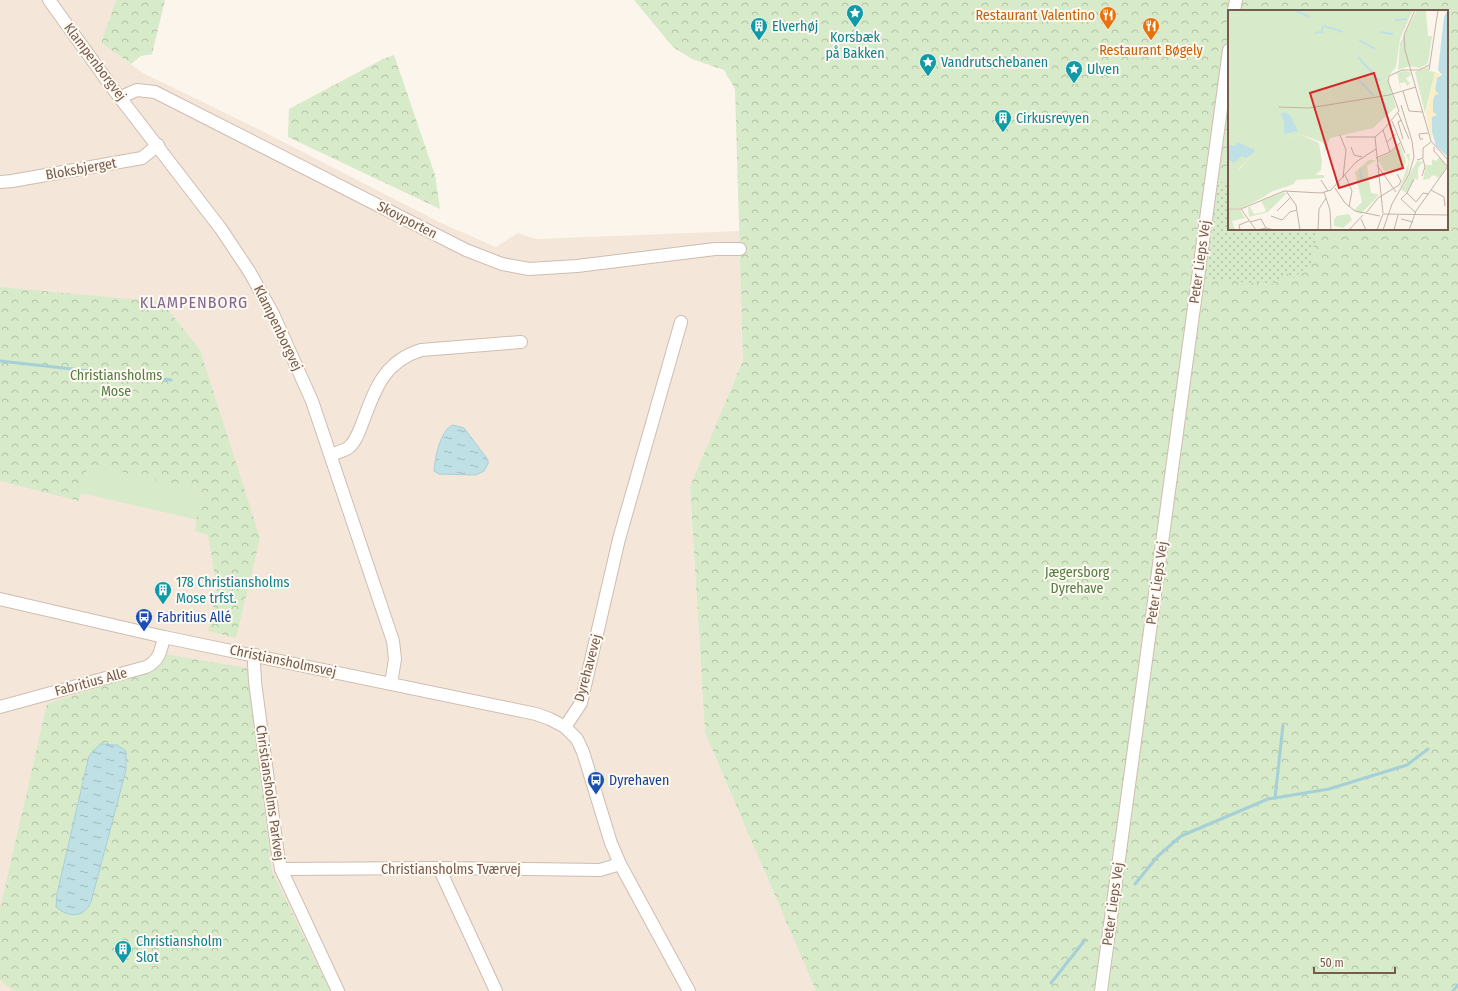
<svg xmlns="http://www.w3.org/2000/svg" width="1458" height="991" font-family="'Fira Sans Condensed',sans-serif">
<defs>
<pattern id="forest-crowns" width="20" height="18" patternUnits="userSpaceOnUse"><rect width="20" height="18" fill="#d7eac9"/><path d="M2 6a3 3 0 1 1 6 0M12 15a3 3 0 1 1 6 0" fill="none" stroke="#b3c1a5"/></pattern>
<pattern id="garden-dots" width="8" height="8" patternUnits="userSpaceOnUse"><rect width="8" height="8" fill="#d7eac9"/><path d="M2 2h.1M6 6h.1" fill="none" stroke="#b3c1a5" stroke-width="1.8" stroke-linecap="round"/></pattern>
<pattern id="water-ripples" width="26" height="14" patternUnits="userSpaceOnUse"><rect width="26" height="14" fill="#bfe1e6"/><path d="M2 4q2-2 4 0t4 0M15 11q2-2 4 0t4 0" fill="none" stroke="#a0babd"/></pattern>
</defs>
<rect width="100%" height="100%" fill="#fcf5eb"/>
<!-- residential -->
<polygon fill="#f4e7d9" points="0,0 116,0 101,43 143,73 258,129 441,223 496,247 518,233 536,239 740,231 743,360 690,488 705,733 816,991 0,991"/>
<!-- grass -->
<polygon fill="#d7eac9" points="88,464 201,491 198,520 81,493"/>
<!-- forest -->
<g fill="url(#forest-crowns)" fill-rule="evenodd">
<polygon points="116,0 165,0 152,54 141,56 131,64 101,43"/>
<path d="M634,0H1458V991H816L705,733L690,487L743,360L735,89L724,70L692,59L673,47ZM1229,11H1447V229H1229Z"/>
<polygon points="394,55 435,175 440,209 288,137 289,109 383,59"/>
<polygon points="0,287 162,302 200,350 260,538 236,638 208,631 217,589 208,535 195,531 201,491 88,464 79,501 0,481"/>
<polygon points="164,654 247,668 272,871 330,991 14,991 0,980 0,909 47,704 155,669"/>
</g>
<!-- garden -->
<polygon fill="url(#garden-dots)" points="1219,182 1229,183 1229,229 1318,229 1311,258 1312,263 1292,279 1288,274 1273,284 1208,280 1204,277 1215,185"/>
<!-- water -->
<g fill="url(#water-ripples)" stroke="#a6d0d7">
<path d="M453,425L464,428L488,460V464L484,471L476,475L439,474L434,471C435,458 440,430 453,425Z"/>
<path d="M100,744L117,745L126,751V770L91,902C84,918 69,918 56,907L57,894L89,756Z"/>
</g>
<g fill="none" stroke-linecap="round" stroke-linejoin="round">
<!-- stream -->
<g stroke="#a6d0d7" stroke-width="3">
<polyline points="0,361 171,380"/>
<polyline points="1275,798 1283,725"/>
<polyline points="1135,884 1158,856 1181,836 1268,799 1329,789 1407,765 1428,749"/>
<polyline points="1051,983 1085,940"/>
<polyline points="1453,991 1458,985"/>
</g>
<defs>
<g id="minor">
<polyline points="49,0 111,86 221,229 249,271 273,314 312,401 393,641 395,659 391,684"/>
<polyline points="1234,11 1236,0"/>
<polyline points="121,97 137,90 155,92 466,250 502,264 529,269 577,266 715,249 740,249"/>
<polyline points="0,182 12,181 142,158 158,145"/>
<path d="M331,455C336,453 343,451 348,448C355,443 359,432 362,424C375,390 383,362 421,350L521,342"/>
<polyline points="0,599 164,637 536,714 550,719 565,727 577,739 583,752 611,843 620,864 689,991"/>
<polyline points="256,655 254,663 255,682 277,848 281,869 338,991"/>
<path d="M0,707L146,667C159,661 161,651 164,637"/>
<polyline points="565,727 581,703 619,539 681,322"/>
<polyline points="439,868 496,991"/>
<polyline points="281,869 439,868 600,870 620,864"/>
<polyline points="1101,991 1229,50"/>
</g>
</defs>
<!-- minor casing -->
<use href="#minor" stroke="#cebdb0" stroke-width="14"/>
<!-- minor -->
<use href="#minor" stroke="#fff" stroke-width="12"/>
</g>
<!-- icons -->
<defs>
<symbol id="sight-pin" viewBox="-11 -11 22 30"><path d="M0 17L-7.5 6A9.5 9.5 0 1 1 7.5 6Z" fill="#0f9aa8" stroke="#fef9f1"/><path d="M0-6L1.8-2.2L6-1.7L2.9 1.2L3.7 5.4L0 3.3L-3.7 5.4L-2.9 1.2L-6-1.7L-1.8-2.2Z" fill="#fff"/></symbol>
<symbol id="restaurant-pin" viewBox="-11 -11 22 30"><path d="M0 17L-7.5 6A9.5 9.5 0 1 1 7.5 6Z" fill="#e8710a" stroke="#fef9f1"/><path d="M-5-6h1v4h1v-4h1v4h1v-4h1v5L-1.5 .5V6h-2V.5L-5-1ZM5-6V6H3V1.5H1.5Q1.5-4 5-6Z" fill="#fff"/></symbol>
<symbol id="building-pin" viewBox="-11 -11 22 30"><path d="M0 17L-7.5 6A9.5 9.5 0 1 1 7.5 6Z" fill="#0f9aa8" stroke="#fef9f1"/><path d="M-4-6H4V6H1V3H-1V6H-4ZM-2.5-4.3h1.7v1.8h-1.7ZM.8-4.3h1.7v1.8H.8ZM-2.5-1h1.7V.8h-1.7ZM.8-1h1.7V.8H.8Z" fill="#fff"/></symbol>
<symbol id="bus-pin" viewBox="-11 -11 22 30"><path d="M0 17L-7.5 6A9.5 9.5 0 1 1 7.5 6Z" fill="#1a4fb4" stroke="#fef9f1"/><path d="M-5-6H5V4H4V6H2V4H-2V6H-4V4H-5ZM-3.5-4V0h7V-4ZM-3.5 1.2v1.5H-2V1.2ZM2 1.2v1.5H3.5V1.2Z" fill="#fff"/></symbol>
</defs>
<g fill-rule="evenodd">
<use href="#sight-pin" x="845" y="3" width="20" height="27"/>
<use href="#restaurant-pin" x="1098" y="5" width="20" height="27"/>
<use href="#building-pin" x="749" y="16" width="20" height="27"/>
<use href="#restaurant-pin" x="1141" y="16" width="20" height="27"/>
<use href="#sight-pin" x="918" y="52" width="20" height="27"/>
<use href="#sight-pin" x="1064" y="59" width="20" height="27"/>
<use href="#building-pin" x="993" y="108" width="20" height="27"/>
<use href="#building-pin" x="153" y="580" width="20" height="27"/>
<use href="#bus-pin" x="134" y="607" width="20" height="27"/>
<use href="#bus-pin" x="586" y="770" width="20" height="27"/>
<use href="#building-pin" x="113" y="939" width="20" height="27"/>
</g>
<g text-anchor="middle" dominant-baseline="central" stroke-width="4" stroke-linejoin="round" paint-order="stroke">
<!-- food labels -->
<g font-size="14" fill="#c56008" stroke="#fef9f1" text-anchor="end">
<text x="1095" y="15">Restaurant Valentino</text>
<text x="1151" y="50" text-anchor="middle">Restaurant Bøgely</text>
</g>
<!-- culture labels -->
<g font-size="14" fill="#0d838f" stroke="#fef9f1" text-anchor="start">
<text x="772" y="26">Elverhøj</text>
<text x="855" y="37" text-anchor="middle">Korsbæk<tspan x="855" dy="16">på Bakken</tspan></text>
<text x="941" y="62">Vandrutschebanen</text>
<text x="1087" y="69">Ulven</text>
<text x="1016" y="118">Cirkusrevyen</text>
<text x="176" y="582">178 Christiansholms<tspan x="176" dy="16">Mose trfst.</tspan></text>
<text x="136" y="941">Christiansholm<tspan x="136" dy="16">Slot</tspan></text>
</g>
<!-- street labels -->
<g font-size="14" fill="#775c4e" stroke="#fef9f1">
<text transform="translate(95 62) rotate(53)">Klampenborgvej</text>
<text transform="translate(81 169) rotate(-10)">Bloksbjerget</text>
<text transform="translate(407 220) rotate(27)">Skovporten</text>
<text transform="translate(1200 262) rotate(-82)">Peter Lieps Vej</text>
<text transform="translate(278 328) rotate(64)">Klampenborgvej</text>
<text transform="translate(1157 583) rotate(-82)">Peter Lieps Vej</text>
<text transform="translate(283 661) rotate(12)">Christiansholmsvej</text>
<text transform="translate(588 668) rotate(-75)">Dyrehavevej</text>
<text transform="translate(91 682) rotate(-15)">Fabritius Alle</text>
<text transform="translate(270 793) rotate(82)">Christiansholms Parkvej</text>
<text x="451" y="869">Christiansholms Tværvej</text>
<text transform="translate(1113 904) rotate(-82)">Peter Lieps Vej</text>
</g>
<!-- park labels -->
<g font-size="14" fill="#567c46" stroke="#fef9f1">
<text x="116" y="375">Christiansholms<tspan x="116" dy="16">Mose</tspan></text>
<text x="1077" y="572">Jægersborg<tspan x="1077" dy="16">Dyrehave</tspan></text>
</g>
<!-- transit labels -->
<g font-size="14" fill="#164399" stroke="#fef9f1" text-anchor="start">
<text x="157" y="617">Fabritius Allé</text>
<text x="609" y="780">Dyrehaven</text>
</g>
<!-- quarter labels -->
<g font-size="16" letter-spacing="1" fill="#836692" stroke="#fef9f1">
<text x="194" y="302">KLAMPENBORG</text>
</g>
</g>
<!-- overview -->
<g transform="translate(1228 10)">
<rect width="220" height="220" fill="#fcf5eb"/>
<path d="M72,124L91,133L94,152L93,160L87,165H96V168L68,170L66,174L45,181L32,189L28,181L22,183L17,182L0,164V161L12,159L21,148L41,134Z" fill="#d7eac9"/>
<path d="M0,0H185L172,29L168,57L159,68L168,97L145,118L102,128L96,144L97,136L94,132L72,124L41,134L21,148L9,161H0ZM189,0H198L200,26H204L200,53L192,58L181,56L170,60L172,33ZM199,57L201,61L207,62L197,103L187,62ZM176,61L182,62L183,65L178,68L182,74L184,73L179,76L177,72L172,73L173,81L169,63ZM172,134L178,151L175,159L156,161L149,149L162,143ZM178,144H182L180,164L171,179L181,152ZM211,147L219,156L211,168L205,165L201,169L195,170L198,155H204V149L208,151ZM141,150H148L139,156L143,183L150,184L149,187L133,204L126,200L134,192L127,162ZM189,151L195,152L190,158V170L187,168L179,183L173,180ZM0,164L13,172V177L17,182L22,183L28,181L32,189L14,198H0ZM56,182L58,184L40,202L21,207L20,197H22L26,204L36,202L38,200L33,191ZM0,200H12L17,208L4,211L7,220H0ZM121,204L124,210L115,218L106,216V209L109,206Z" fill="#d7eac9"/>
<path d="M27,88L32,89L31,94L35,97L27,106L24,103L21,91ZM16,126L26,134L25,140L8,133L6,136L0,134Z" fill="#d7eac9"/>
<path d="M207,62L214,65L208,70L207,80L211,84L205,91V102L209,105L203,130L198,103Z" fill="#faeec7"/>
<path d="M220,0V147L208,136L204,122V107L209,105L205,102V91L207,85L211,84L207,80L209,68L214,65L210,60L216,7ZM56,102L62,105L70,121L56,124V112L53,104ZM9,132L27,140V142L18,148L14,146L6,153L0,149V135L7,136Z" fill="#bfe1e6"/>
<path fill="none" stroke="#bfe1e6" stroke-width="2" d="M66,0L82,7M167,10L179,9M96,16L115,22M152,22L165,24M87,23L94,22L95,16M131,30L147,39M130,47L152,71M131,70L146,86M156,91L160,104M132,159L134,172"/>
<path fill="none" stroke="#c3b3a7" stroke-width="1" d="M187,0L176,25L177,40L203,131L220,150M201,60L210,0M175,81L181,101L195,102M51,97L81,98L161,85L188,77M170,103L181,129M174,110L170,112L175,129M164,111L177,143M155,120L162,142M112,125L118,140L115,168M118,127H147L155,120L171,101L160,71L161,66L174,60H191L201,55M147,127L155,203M195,129H192L191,124L200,123M159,132L168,124M123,137L126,145L134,147M206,137V141L219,156M148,148L162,142L172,133M189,150L195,148V138L203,132M149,155L168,182M117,165L124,181L121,197M194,166L197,157L195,149M93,170L100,181M107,178L117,193L127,201L152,206M203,180L216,187L217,196M58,181L68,195L72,220M96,182L102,200L103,220M179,183L186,169M0,199H13L56,181L93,183L103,180L128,152L148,139M13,199L28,220M49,201L62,188M138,203L150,188L171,175L173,171L169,164M188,203L173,189L179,183L188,192L195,183L201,184M155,204L220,205M43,206L54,210L62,202L69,200M133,209L138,220M173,209L185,212M22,212L33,209L38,218M12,220L11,215L21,211M29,220L38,218L46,220M90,220L91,199L98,188M121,220L135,205M149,220L155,204M155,220L164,194L181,164L186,147L184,131L173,95M166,220L170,205M181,220L188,201L220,156"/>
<path fill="#d62828" fill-opacity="0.15" stroke="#d62828" stroke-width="2" d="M146,63L175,158L111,178L82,83Z"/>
<rect width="220" height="220" fill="none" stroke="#775c4e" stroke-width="2"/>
</g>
<!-- scale -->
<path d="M1314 967v6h81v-6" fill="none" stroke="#775c4e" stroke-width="2"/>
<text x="1320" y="967" font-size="12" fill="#775c4e" stroke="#fef9f1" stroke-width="3" paint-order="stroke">50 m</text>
</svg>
